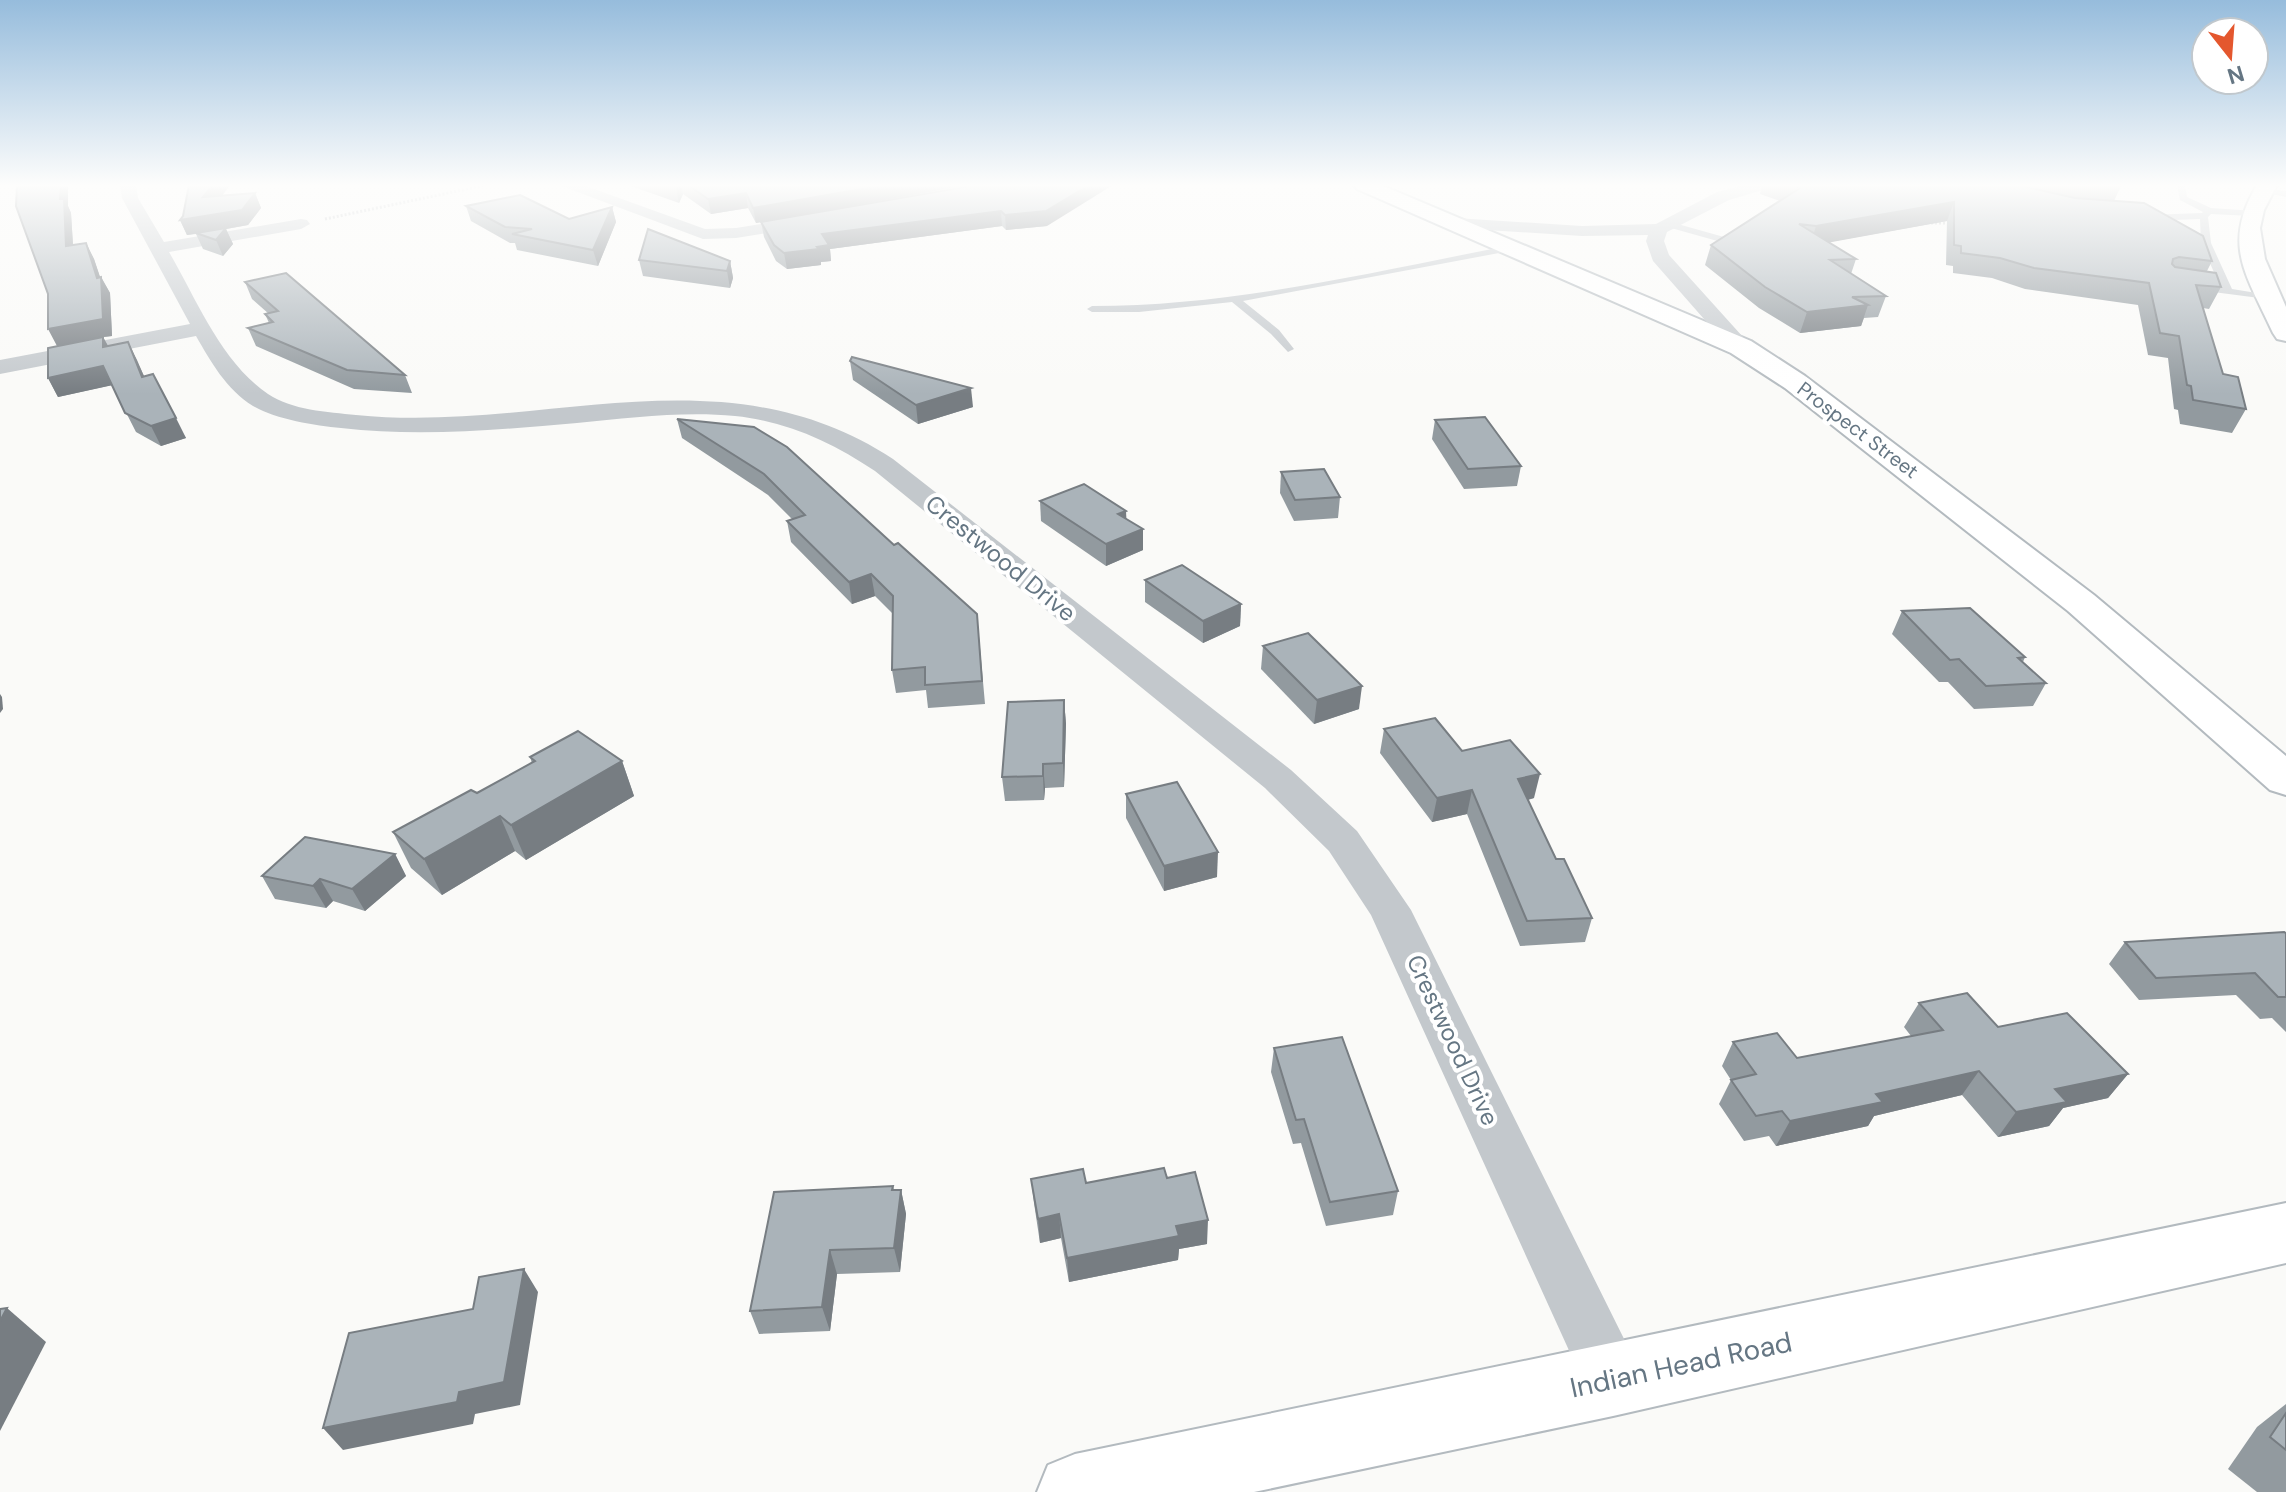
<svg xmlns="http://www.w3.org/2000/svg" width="2286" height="1492" font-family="'DM Sans',sans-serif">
<rect width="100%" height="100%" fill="#fafaf8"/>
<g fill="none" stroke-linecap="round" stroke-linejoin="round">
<defs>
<g id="secondary">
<polygon points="1354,185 1381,185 1751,341 1805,376 2094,595 2286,756 2286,795 2270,790 2068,611 1785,388 1731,353 1357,189"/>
<path d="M2257,185H2277L2264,210L2260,228L2265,259L2286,307V341L2277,339L2273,333C2247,276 2221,245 2257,185Z"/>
<polygon points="2286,1203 2286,1263 1613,1416 1254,1492 1037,1492 1048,1465 1075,1454"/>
</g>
</defs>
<!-- secondary casing -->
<use href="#secondary" stroke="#b3babf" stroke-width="4"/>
<!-- path -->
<g stroke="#bbbfc2" stroke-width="3" stroke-dasharray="2 2" stroke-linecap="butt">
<polyline points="325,219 486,185"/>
<polyline points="1931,223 1953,223"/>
</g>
<!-- lane -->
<g fill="#c3c8cc" fill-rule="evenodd">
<polygon points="2177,185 2185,185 2187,197 2211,208 2255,211 2252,216 2211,214 2208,217 2211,243 2232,289 2275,296 2275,300 2190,289 2189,287 2194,284 2221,288 2201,243 2200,219 2147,221 2143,218 2147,215 2202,213 2203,212 2180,200"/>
<polygon points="2261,188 2286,191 2286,197 2261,192"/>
<polygon points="1667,221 1724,237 1726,239 1721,242 1664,226"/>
<path d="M1512,245L1515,250L1243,301L1279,330L1294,349L1288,352L1271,334L1232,302L1139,312H1092L1087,309L1092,306C1234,306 1373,272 1512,245Z"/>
</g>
<!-- street -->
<g fill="#c3c8cc" fill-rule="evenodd">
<path d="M120,185H136L138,198L164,242L301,219L307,220L310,224L301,229L169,252C197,300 221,362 268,394C291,410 328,412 356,415C543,434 722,347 893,459L1291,770L1357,831L1411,910L1634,1359L1642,1380L1634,1401L1613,1409L1592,1401L1371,915L1329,851L1265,788L875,471C832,442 786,421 735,416C683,411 629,418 577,423C498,430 419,437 341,428C315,426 275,419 253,406C226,389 211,362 196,336L0,374V360L190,324L122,198Z"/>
<polygon points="559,185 583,185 705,229 736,228 810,216 819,221 810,226 736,238 703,239"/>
<polygon points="1745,185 1772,185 1770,188 1729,200 1667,232 1664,241 1669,255 1752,347 1741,354 1733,352 1653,261 1646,241 1648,235 1582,236 1455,228 1446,223 1455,218 1582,226 1656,224 1717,192"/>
</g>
<!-- secondary -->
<use href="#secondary" fill="#fff" fill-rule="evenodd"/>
</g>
<!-- wall -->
<g fill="#929a9f">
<polygon points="17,185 68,185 68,206 71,213 73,245 86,243 94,259 100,277 101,277 110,293 112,336 103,337 108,346 128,342 144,376 186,438 161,446 136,432 112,385 58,397 48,378 57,346 48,294"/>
<polygon points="189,185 230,185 222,196 255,193 261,208 248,225 226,229 233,244 223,256 203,249 196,234 187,235 180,220 183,216"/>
<polygon points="628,185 968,185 756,223 748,208 711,214 683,194 679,203"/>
<polygon points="975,185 1047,226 1006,230 1002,226 830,249 831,261 821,262 821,265 787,269 776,261 764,237 761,222"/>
<polygon points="1762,185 2119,185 2121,186 2114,201 2212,261 2207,271 2221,287 2209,309 2203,308 2223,374 2246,409 2232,433 2180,424 2178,410 2174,409 2168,358 2148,355 2138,305 2025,289 1992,278 1953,273 1953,266 1946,265 1947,221 1829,242 1856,259 1851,274 1886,296 1878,317 1864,318 1861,326 1800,333 1759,308 1705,265 1711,245 1780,201 1760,194"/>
<polygon points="466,206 569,219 612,207 616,222 598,266 517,250 515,243 510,243 471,221"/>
<polygon points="639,260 730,261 733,278 730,288 643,276"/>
<polygon points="245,282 405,375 412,393 354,389 256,346 248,328 269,323 265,314 269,314 252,299"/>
<polygon points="850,361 973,407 918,424 853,380"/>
<polygon points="677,419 894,545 977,614 985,704 928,708 926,690 896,693 892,670 893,614 875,596 852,604 791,542 787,521 792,519 768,495 682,438"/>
<polygon points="1435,420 1521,466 1517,486 1464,489 1432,439"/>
<polygon points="1281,472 1340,497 1338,518 1294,521 1280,493"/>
<polygon points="1040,501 1127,519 1143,550 1106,566 1041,521"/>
<polygon points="1145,580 1241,604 1240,626 1203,643 1145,602"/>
<polygon points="1902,611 2025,657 2023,662 2046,683 2033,706 1974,709 1948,682 1939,682 1892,634"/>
<polygon points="1263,646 1359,709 1314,724 1261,669"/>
<polygon points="1064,700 1066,724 1064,787 1045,788 1044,800 1005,801 1002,777"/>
<polygon points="1384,729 1462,751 1534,798 1528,800 1556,859 1592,918 1585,942 1520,946 1467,814 1432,822 1380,753"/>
<polygon points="530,757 622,761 634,796 526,860 515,851 442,895 411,868 393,832 477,793 532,763"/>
<polygon points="1126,794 1217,877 1164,891 1126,818"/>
<polygon points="395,854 406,876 365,911 333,901 326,908 275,899 262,876"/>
<polygon points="2286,933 2286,1032 2272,1018 2260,1019 2236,995 2139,1000 2109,964 2125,942"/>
<polygon points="1919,1003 1998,1027 2128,1074 2108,1098 2063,1108 2049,1126 1998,1137 1962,1095 1874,1116 1868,1126 1776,1146 1769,1136 1744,1141 1719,1104 1731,1080 1722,1066 1733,1042 1797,1058 1911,1036 1904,1027"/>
<polygon points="1274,1048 1398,1191 1393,1215 1326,1226 1301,1143 1293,1144 1271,1072"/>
<polygon points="1167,1178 1207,1244 1179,1249 1178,1260 1069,1282 1061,1238 1040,1243 1034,1203 1031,1179 1086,1183"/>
<polygon points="893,1186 894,1190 901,1190 906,1214 900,1272 837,1274 830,1331 759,1334 750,1311"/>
<polygon points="2286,1404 2286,1492 2257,1492 2228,1469 2257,1427"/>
</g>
<!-- shaded-wall -->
<g fill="#777d82">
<polygon points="61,185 68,185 68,206 71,213 74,262 66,246 60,199"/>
<polygon points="213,185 230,185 209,212 203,197"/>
<polygon points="677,185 681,185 683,194 679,203 676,188"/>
<polygon points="884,185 968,185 756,223 753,208"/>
<polygon points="1089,185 1113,185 1047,226 1006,230 1005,215"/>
<polygon points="255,193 261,208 248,225 226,229 233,244 223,256 216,240 226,229 187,235 180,220"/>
<polygon points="746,193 748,208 711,214 708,199"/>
<polygon points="1954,202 1947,221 1810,246 1816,226"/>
<polygon points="612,207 616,222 598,266 593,250"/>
<polygon points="1001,211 1002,226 830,249 831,261 821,262 821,265 787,269 784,253 817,247 822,234"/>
<polygon points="86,243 94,259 102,283 101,277 110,293 112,336 103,337 113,355 57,346 48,329 97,278"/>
<polygon points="730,261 733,278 730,288 727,271"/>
<polygon points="1868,305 1861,326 1800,333 1807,312"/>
<polygon points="128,342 137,360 152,395 142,377"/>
<polygon points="103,366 113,385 58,397 48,378"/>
<polygon points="971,388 973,407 918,424 916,405"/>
<polygon points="176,418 186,438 161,446 151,426"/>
<polygon points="1126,511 1127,532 1118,514"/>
<polygon points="1143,529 1143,550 1106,566 1106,544"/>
<polygon points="871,574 875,596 852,604 849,582"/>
<polygon points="1241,604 1240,626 1203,643 1203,621"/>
<polygon points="1362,686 1359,709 1314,724 1317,700"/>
<polygon points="0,694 2,697 3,709 0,713"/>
<polygon points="1064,700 1066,724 1064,787 1063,763"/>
<polygon points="622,761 634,796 526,860 511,825"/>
<polygon points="1043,764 1045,788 1044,800 1043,776"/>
<polygon points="1540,774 1534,798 1513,803 1518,779"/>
<polygon points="1472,790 1467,814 1432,822 1437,798"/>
<polygon points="500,816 515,851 442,895 424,859"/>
<polygon points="1218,852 1217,877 1164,891 1164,866"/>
<polygon points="395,854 406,876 365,911 352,889"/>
<polygon points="320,879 333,901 326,908 313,886"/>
<polygon points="1979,1071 1962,1095 1874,1116 1868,1126 1776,1146 1790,1121 1876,1094"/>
<polygon points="2128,1074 2108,1098 2063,1108 2049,1126 1998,1137 2016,1112 2055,1089"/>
<polygon points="901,1190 906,1214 900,1272 894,1248"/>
<polygon points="1059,1214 1061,1238 1040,1243 1038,1219"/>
<polygon points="1208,1220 1207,1244 1179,1249 1178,1260 1069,1282 1067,1258 1176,1226"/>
<polygon points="830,1250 837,1274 830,1331 822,1307"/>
<polygon points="524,1269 538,1292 520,1405 475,1414 473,1424 343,1450 323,1428 459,1392"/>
<polygon points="7,1308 46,1342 0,1431 0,1321"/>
</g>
<!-- building -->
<g fill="#aab3b9" stroke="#777d82" stroke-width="2">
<polygon points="17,185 61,185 60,199 64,199 66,246 86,243 97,278 101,277 103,319 48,329 48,294 16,206"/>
<polygon points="189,185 213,185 203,197 255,193 242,210 180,220 183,216"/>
<polygon points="688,185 884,185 753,208 746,193 708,199"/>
<polygon points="976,185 1089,185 1046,211 1005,215 1001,211 822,234 829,245 817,247 819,249 784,253 774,245 761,222"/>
<polygon points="1792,185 2018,185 2075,198 2144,203 2203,236 2212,261 2179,257 2173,259 2172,264 2175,267 2216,273 2221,287 2196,285 2223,374 2238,377 2246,409 2193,400 2191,386 2187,385 2179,336 2160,333 2149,283 2034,268 2000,258 1961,253 1961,246 1954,245 1954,202 1816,226 1799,224 1856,259 1830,260 1886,296 1852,297 1868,305 1807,312 1765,287 1711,245 1800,188"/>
<polygon points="520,195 569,219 612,207 593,250 512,234 532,229 505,227 466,206"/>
<polygon points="226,228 216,240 196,233"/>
<polygon points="648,229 730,261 727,271 639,260"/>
<polygon points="286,273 405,375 347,370 248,328 273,322 265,314 278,311 245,282"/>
<polygon points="103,337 103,347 128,342 142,377 153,374 176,418 151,426 125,413 103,366 48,378 48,348"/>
<polygon points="852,357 971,388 916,405 850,361"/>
<polygon points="1485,417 1521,466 1468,469 1435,420"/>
<polygon points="677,419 754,427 787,447 894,545 898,543 977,614 982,681 925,685 925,667 892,670 893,596 871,574 849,582 787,521 805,515 764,474"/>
<polygon points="1324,469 1340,497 1295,500 1281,472"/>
<polygon points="1084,484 1126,511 1118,514 1143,529 1106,544 1040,501"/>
<polygon points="1182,565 1241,604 1203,621 1145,580"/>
<polygon points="1970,608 2025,657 2018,658 2046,683 1986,686 1959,659 1950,660 1902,611"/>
<polygon points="1308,633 1362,686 1317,700 1263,646"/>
<polygon points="1064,700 1063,763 1043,764 1043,776 1002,777 1008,702"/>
<polygon points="1435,718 1462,751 1510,740 1540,774 1518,779 1556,859 1564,859 1592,918 1527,921 1472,790 1437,798 1384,729"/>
<polygon points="578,731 622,761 511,825 500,816 424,859 393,832 471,790 477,793 535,761 530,757"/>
<polygon points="1177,782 1218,852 1164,866 1126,794"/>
<polygon points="305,837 395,854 352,889 320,879 313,886 262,876"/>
<polygon points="2284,932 2286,933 2286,997 2278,997 2255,973 2156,978 2125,942"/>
<polygon points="1967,993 1998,1027 2067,1013 2128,1074 2055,1089 2067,1102 2016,1112 1979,1071 1876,1094 1883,1102 1790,1121 1782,1111 1756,1116 1731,1080 1756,1074 1733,1042 1777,1033 1797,1058 1943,1030 1919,1003"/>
<polygon points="1342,1037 1398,1191 1330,1202 1304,1119 1296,1120 1274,1048"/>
<polygon points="1164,1168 1167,1178 1195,1172 1208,1220 1176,1226 1179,1236 1067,1258 1059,1214 1038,1219 1031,1179 1083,1169 1086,1183"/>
<polygon points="893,1186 892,1190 901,1190 894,1248 830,1250 822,1307 750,1311 774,1192"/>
<polygon points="524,1269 504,1382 459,1392 457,1402 323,1428 349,1333 473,1309 479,1277"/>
<polygon points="7,1308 0,1321 0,1309"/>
<polygon points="2286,1413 2286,1450 2270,1437"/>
</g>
<!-- sky -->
<linearGradient id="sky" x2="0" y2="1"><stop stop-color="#96bcdc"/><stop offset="0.47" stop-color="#fdfdfc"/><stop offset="1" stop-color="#fdfdfc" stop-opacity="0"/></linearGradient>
<rect width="2286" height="394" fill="url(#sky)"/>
<g text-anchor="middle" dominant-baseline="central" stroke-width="8" stroke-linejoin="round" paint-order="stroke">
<!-- far-street labels -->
<g font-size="20" fill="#657683" stroke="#fff">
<text transform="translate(1858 430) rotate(37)">Prospect Street</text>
</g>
<!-- street labels -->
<g font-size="24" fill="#657683" stroke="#fff">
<text transform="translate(1001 558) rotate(39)">Crestwood Drive</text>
<text transform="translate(1453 1040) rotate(65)">Crestwood Drive</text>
</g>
<!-- near-street labels -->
<g font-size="28" fill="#657683" stroke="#fff">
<text transform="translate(1681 1365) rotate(-12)">Indian Head Road</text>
</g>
</g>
<!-- north arrow -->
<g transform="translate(2230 56) rotate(163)"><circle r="38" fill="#ffffff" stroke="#c1c8cd" stroke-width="2"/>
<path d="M0-6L14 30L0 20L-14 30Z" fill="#e4572e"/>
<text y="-12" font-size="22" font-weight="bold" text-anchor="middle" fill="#657683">N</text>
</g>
</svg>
